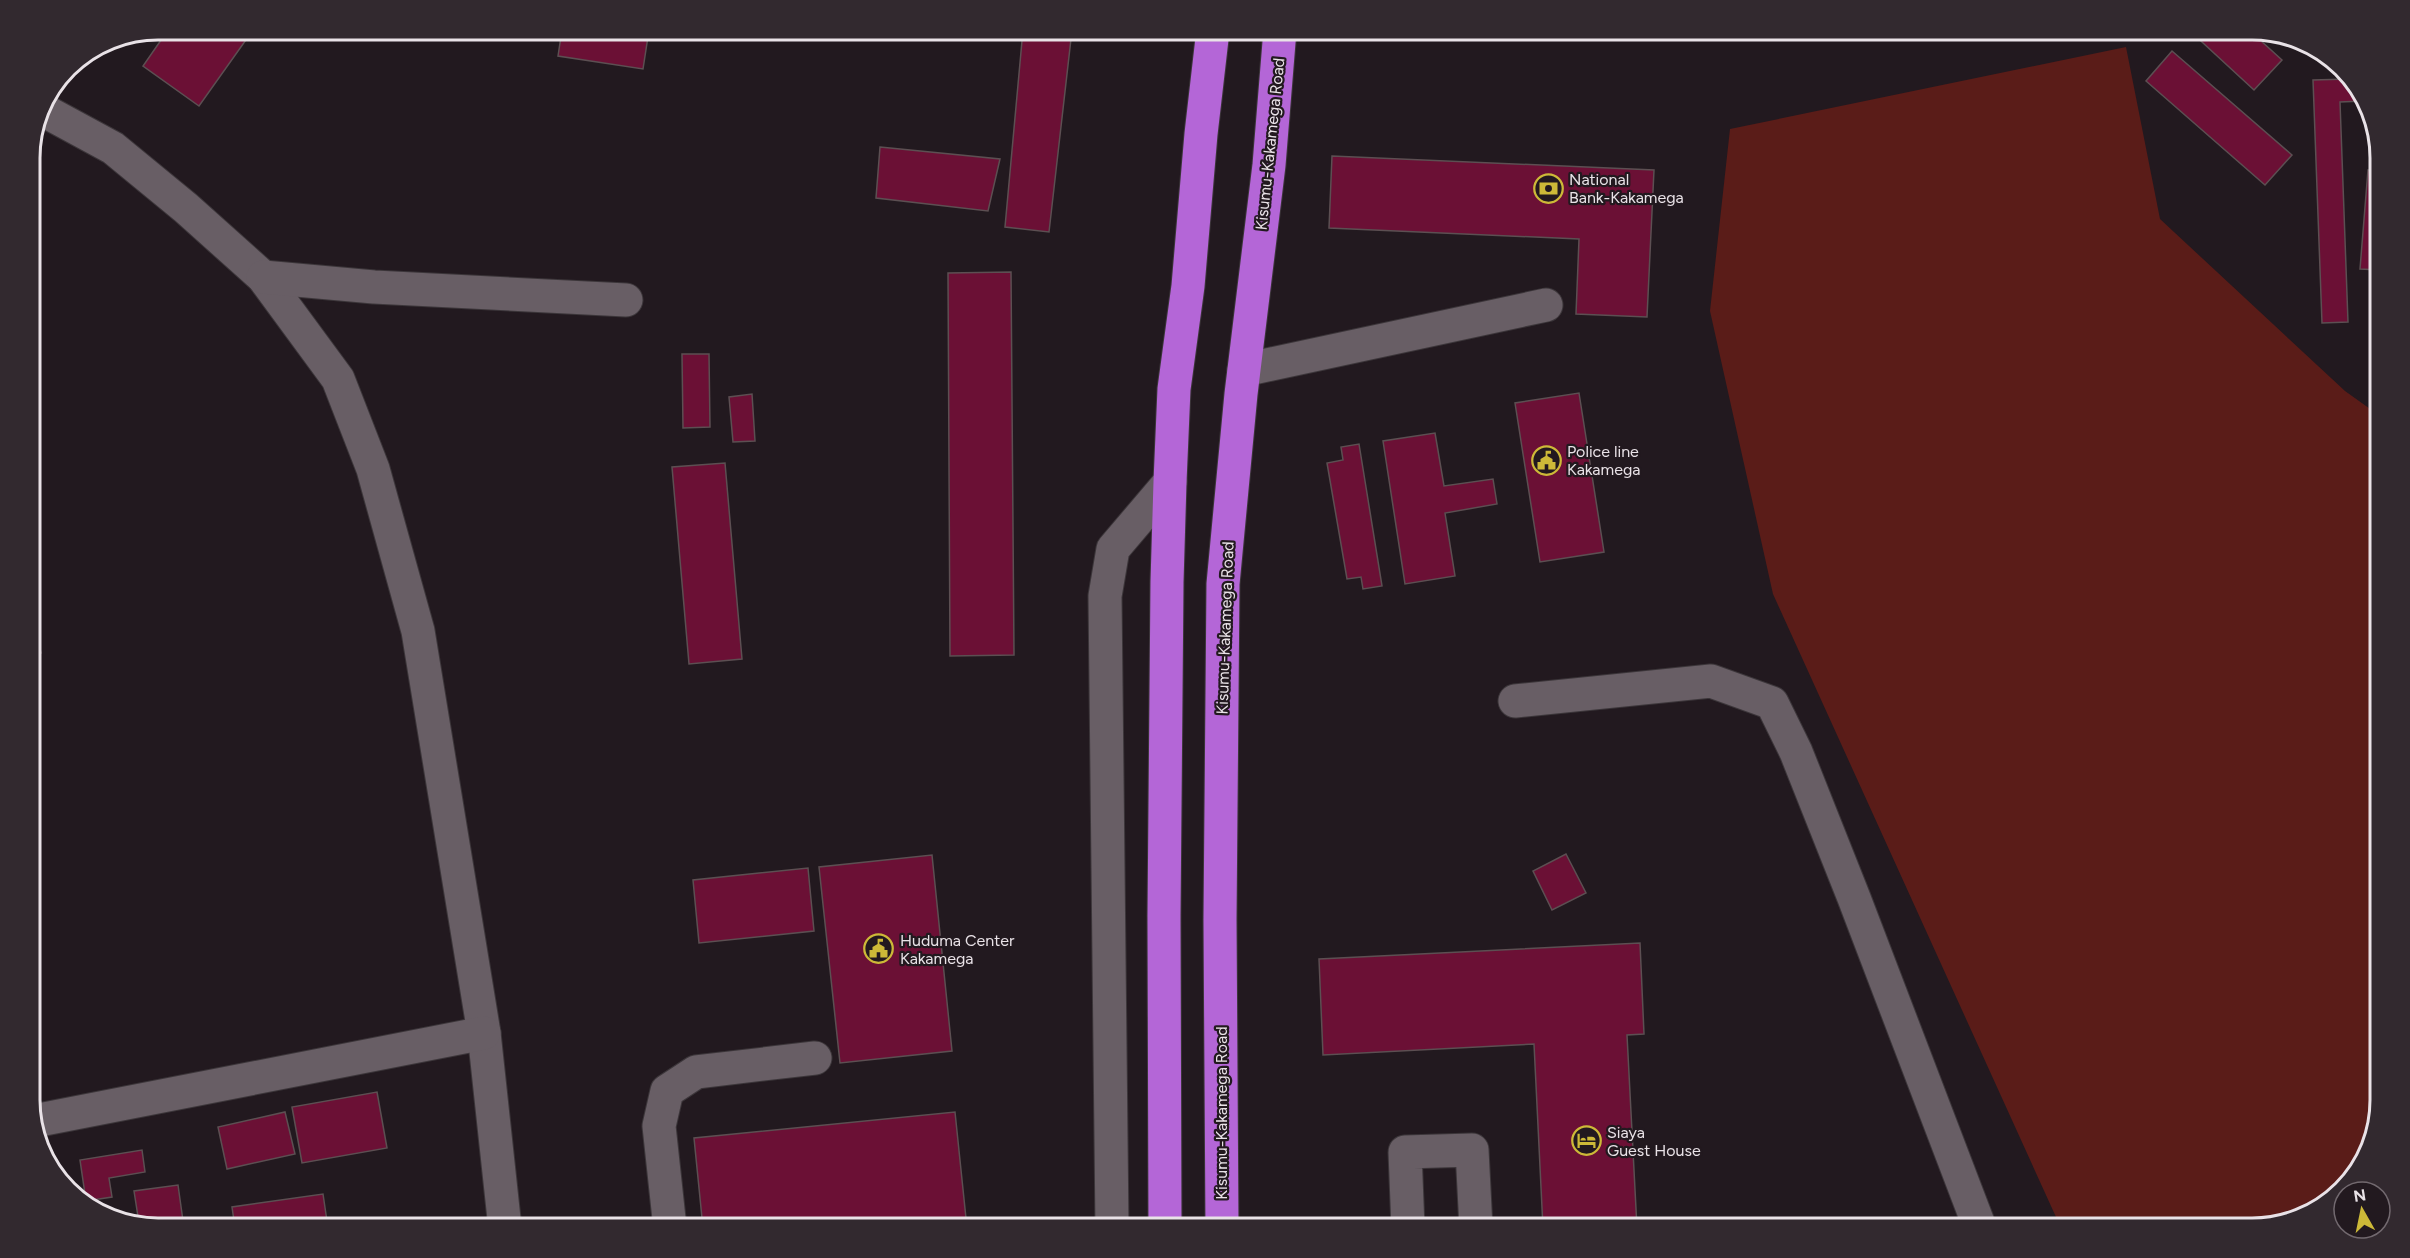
<svg xmlns="http://www.w3.org/2000/svg" width="2410" height="1258" font-family="Figtree,sans-serif">
<rect width="100%" height="100%" fill="#22191f"/>
<!-- green -->
<polygon fill="#5a1c18" points="2126,47 2160,219 2345,391 2380,416 2380,1100 2367,1157 2323,1207 2252,1228 2061,1228 1773,594 1710,311 1730,129"/>
<!-- building -->
<g fill="#6b1035" stroke="#5c4f52" stroke-width="1.5">
<polygon points="168,30 253,30 199,106 143,66"/>
<polygon points="562,30 649,30 643,69 558,56"/>
<polygon points="1023,30 1072,30 1049,232 1005,227"/>
<polygon points="2189,30 2249,30 2282,60 2254,90"/>
<polygon points="2172,51 2292,155 2265,185 2146,81"/>
<polygon points="2349,79 2359,87 2363,101 2340,102 2348,322 2322,323 2313,80"/>
<polygon points="880,147 1000,159 988,211 876,198"/>
<polygon points="1332,156 1654,170 1647,317 1576,314 1579,239 1329,228"/>
<polygon points="2368,170 2380,170 2380,270 2360,269"/>
<polygon points="1011,272 1014,655 950,656 948,273"/>
<polygon points="682,354 709,354 710,427 683,428"/>
<polygon points="1579,393 1604,552 1540,562 1515,403"/>
<polygon points="752,394 755,441 733,442 729,397"/>
<polygon points="1435,433 1444,486 1493,479 1497,504 1445,513 1455,576 1405,584 1383,441"/>
<polygon points="1359,444 1382,586 1363,589 1361,577 1347,579 1327,463 1343,460 1341,447"/>
<polygon points="725,463 742,659 689,664 672,467"/>
<polygon points="30,608 41,653 30,656"/>
<polygon points="1566,854 1586,893 1552,910 1533,871"/>
<polygon points="932,855 952,1051 840,1063 819,867"/>
<polygon points="808,868 814,931 699,943 693,880"/>
<polygon points="1640,943 1644,1034 1627,1035 1637,1228 1543,1228 1534,1044 1323,1055 1319,959"/>
<polygon points="377,1092 387,1148 302,1163 292,1107"/>
<polygon points="285,1112 295,1154 227,1169 218,1127"/>
<polygon points="955,1112 967,1228 703,1228 694,1138"/>
<polygon points="142,1150 145,1172 109,1178 112,1197 86,1201 80,1160"/>
<polygon points="178,1185 184,1228 158,1228 139,1223 134,1191"/>
<polygon points="323,1194 328,1228 235,1228 232,1207"/>
</g>
<g fill="none" stroke-linecap="round" stroke-linejoin="round">
<defs>
<g id="minor">
<polyline points="41,109 113,148 186,208 263,277 338,379 373,469 418,631 484,1033 505,1228"/>
<polyline points="263,277 374,287 626,300"/>
<polyline points="1244,370 1546,305"/>
<polyline points="1515,701 1711,681 1772,703 1796,752 1854,898 1980,1228"/>
<polyline points="34,1121 484,1033"/>
<polyline points="670,1228 659,1126 667,1091 696,1072 815,1058"/>
<polyline points="1112,1228 1105,596 1113,549 1170,482"/>
<polyline points="1408,1228 1405,1152 1472,1150 1476,1228"/>
</g>
<g id="highway">
<polyline points="1165,1228 1164,916 1167,582 1170,482 1174,389 1188,286 1201,134 1213,30"/>
<polyline points="1222,1228 1220,919 1223,584 1241,394 1269,165 1280,30"/>
</g>
</defs>
<!-- minor casing -->
<use href="#minor" stroke="#3c363a" stroke-width="35"/>
<!-- highway casing -->
<use href="#highway" stroke="#3c363a" stroke-width="35"/>
<!-- minor -->
<use href="#minor" stroke="#685e65" stroke-width="33"/>
<!-- highway -->
<use href="#highway" stroke="#b466d7" stroke-width="33"/>
</g>
<!-- icons -->
<defs>
<symbol id="bank-ring" viewBox="-11 -11 22 22"><circle r="9.5" fill="#22191f" stroke="#cdb938" stroke-width="1.5"/><path d="M-6-4H6V4H-6ZM0-2.3a2.3 2.3 0 1 0 0 4.6a2.3 2.3 0 1 0 0-4.6Z" fill="#cdb938"/></symbol>
<symbol id="civic-ring" viewBox="-11 -11 22 22"><circle r="9.5" fill="#22191f" stroke="#cdb938" stroke-width="1.5"/><path d="M-.6-6.5H3V-4.5H.6V-3L4-1V1h2V6H-6V1h2V-1L-.6-3ZM-1.2 2.5V6h2.4V2.5Z" fill="#cdb938"/></symbol>
<symbol id="hotel-ring" viewBox="-11 -11 22 22"><circle r="9.5" fill="#22191f" stroke="#cdb938" stroke-width="1.5"/><path d="M-6-4.5h1.5V1H6V5H4.5V3h-9V5H-6ZM-4 0a1.8 1.8 0 1 1 3.6 0ZM.5 0V-2.5h3Q6-2.5 6 0Z" fill="#cdb938"/></symbol>
</defs>
<g fill-rule="evenodd">
<use href="#bank-ring" x="1532" y="172" width="33" height="33"/>
<use href="#civic-ring" x="1530" y="444" width="33" height="33"/>
<use href="#civic-ring" x="862" y="932" width="33" height="33"/>
<use href="#hotel-ring" x="1570" y="1124" width="33" height="33"/>
</g>
<g text-anchor="middle" dominant-baseline="central" stroke-width="4.5" stroke-linejoin="round" paint-order="stroke">
<!-- street labels -->
<g font-size="16" fill="#e9e2e7" stroke="#22191f">
<text transform="translate(1270 144) rotate(-84)">Kisumu-Kakamega Road</text>
<text transform="translate(1225 628) rotate(-88)">Kisumu-Kakamega Road</text>
<text transform="translate(1221 1113) rotate(-90)">Kisumu-Kakamega Road</text>
</g>
<!-- poi labels -->
<g font-size="16" fill="#e9e2e7" stroke="#22191f" text-anchor="start">
<text x="1569" y="179">National<tspan x="1569" dy="18">Bank-Kakamega</tspan></text>
<text x="1567" y="451">Police line<tspan x="1567" dy="18">Kakamega</tspan></text>
<text x="900" y="940">Huduma Center<tspan x="900" dy="18">Kakamega</tspan></text>
<text x="1607" y="1132">Siaya<tspan x="1607" dy="18">Guest House</tspan></text>
</g>
</g>
<!-- crop -->
<path d="M0 0H2410V1258H0ZM158 40H2252A118 118 0 0 1 2370 158V1100A118 118 0 0 1 2252 1218H158A118 118 0 0 1 40 1100V158A118 118 0 0 1 158 40Z" fill="#32292f" fill-rule="evenodd"/>
<path fill="none" stroke="#e9e2e7" stroke-width="3" d="M158 40H2252A118 118 0 0 1 2370 158V1100A118 118 0 0 1 2252 1218H158A118 118 0 0 1 40 1100V158A118 118 0 0 1 158 40Z"/>
<!-- north arrow -->
<g transform="translate(2362 1210) rotate(351)"><circle r="28" fill="#22191f" stroke="#72696f" stroke-width="1.5"/>
<path d="M0-4.5L10 22L0 15L-10 22Z" fill="#cdb938"/>
<text y="-9" font-size="16" font-weight="bold" text-anchor="middle" fill="#e9e2e7">N</text>
</g>
</svg>
